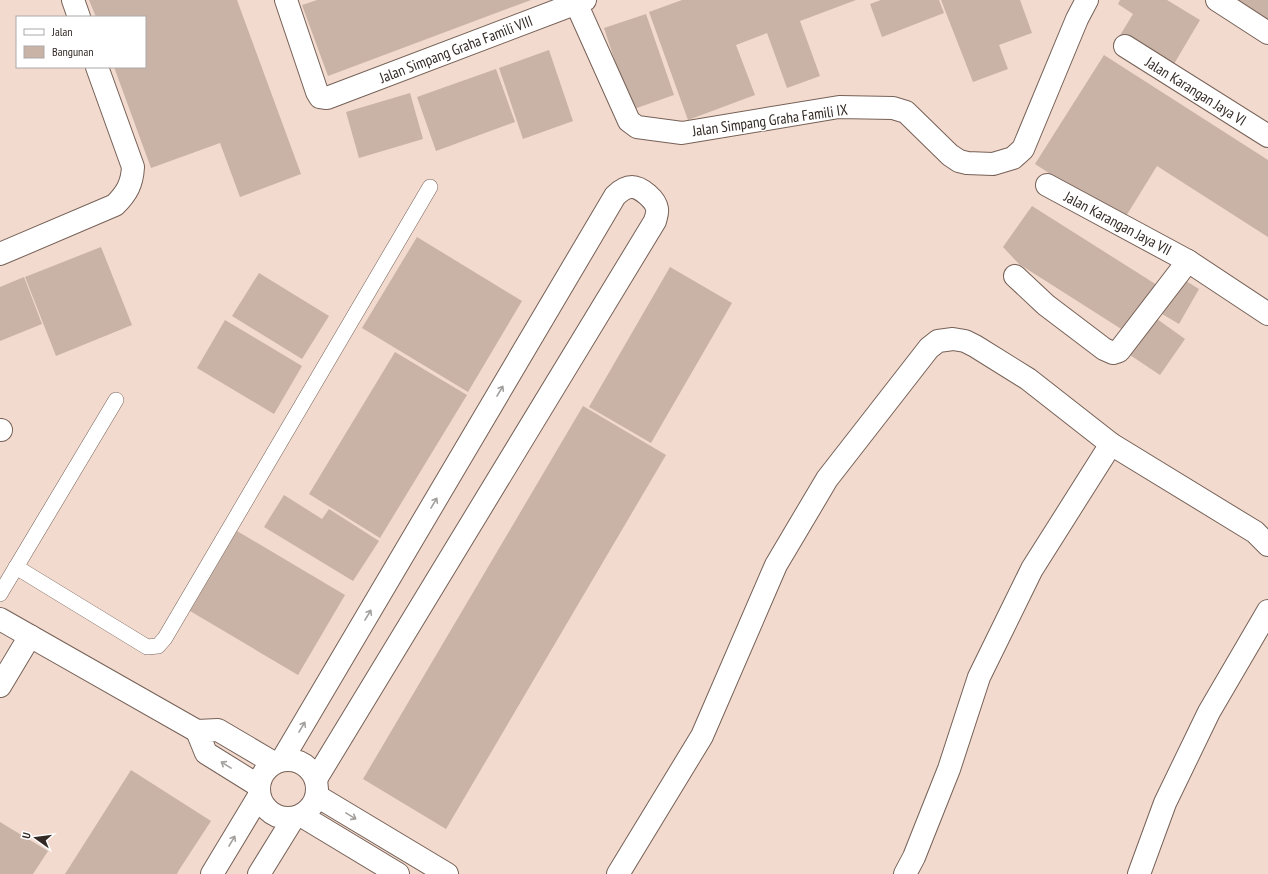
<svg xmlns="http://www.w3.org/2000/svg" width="1268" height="874" font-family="'PT Sans Narrow',sans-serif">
<rect width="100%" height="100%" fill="#f2dace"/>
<!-- building -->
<g fill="#c9b2a6">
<polygon points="89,0 237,0 301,174 240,197 220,143 151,168 114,67 145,67 145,17 96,17"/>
<polygon points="317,0 531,0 328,76 302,5"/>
<polygon points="682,0 856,0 800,21 820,76 787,88 767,33 736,45 755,95 688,120 649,12"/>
<polygon points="881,0 939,0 944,13 882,37 870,4"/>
<polygon points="941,0 1020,0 1032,33 999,45 1008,69 973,82"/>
<polygon points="1120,0 1167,0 1200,20 1171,69 1119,37 1133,14 1118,4"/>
<polygon points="1229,0 1268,0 1268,24"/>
<polygon points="646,14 674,95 631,110 604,28"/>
<polygon points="549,50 573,121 523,139 499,68"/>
<polygon points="1104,55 1268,160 1268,237 1157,166 1123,221 1035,164"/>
<polygon points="496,69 515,122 436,151 417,97"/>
<polygon points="410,93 423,139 359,158 346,112"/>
<polygon points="1032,206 1157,285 1126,332 1019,264 1003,247"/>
<polygon points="417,237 522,301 468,392 362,328"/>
<polygon points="101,247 132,325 56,356 25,277"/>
<polygon points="670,267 732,303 651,443 589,407"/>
<polygon points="259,273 329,316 302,359 232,316"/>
<polygon points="1178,276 1199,289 1179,324 1157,311"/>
<polygon points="24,277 42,324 0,341 0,287"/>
<polygon points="1150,314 1185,339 1160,375 1124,351"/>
<polygon points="225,320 302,366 274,414 197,368"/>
<polygon points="395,352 467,395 380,538 309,494"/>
<polygon points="583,406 666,455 446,829 363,779"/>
<polygon points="284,495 322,519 329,509 379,541 353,581 264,527"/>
<polygon points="237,531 345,595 298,675 190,611"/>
<polygon points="131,770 211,821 179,870 177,874 65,874"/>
<polygon points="0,822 48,851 33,874 0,874"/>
</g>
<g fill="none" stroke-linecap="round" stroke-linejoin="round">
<defs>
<g id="service">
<polyline points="16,567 147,647 158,646 165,638 430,187"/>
<polyline points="0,594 116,400"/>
</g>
<g id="minor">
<polyline points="73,0 79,17"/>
<polyline points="286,0 317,92 320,97 327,98 585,0"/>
<polyline points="1217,0 1268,33"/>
<polyline points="576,3 629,121 637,127 682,133 839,107 893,108 906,112 950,155 959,161 967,163 993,164 1013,158 1023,149 1077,19 1087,0"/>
<polyline points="1125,46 1268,136"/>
<polyline points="1047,185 1188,261 1268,314"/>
<path d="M0,254L115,205C127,193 132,184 133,167L97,67"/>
<polyline points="1015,276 1046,305 1104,349 1113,353 1119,351 1188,261"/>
<polyline points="0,430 1,430"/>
<polyline points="0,619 197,731"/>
<polyline points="0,686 30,636"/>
<circle cx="288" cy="789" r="29"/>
<path d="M282,760L615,196C619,192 626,187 632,187C641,187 656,200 657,209C658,212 656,217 655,221L316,779"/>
<polyline points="259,786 206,753 197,731 218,730 274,763"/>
<polyline points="317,796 447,874"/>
<polyline points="302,816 398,874"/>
<polyline points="212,874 259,796"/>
<polyline points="259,874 293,819"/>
<polyline points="618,874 702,736 776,565 827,479 929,348 938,341 953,339 965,341 975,346 1028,379 1111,444 1255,532 1268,545"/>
<polyline points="905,874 914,857 949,769 979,677 1032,569 1111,444"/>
<polyline points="1139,874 1165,803 1209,712 1268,611"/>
</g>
</defs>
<!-- service casing -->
<use href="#service" stroke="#766157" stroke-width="16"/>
<!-- minor casing -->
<use href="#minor" stroke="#766157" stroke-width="24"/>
<!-- service -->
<use href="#service" stroke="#fff" stroke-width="15"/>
<!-- minor -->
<use href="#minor" stroke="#fff" stroke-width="22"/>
</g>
<!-- one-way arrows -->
<defs><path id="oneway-shaft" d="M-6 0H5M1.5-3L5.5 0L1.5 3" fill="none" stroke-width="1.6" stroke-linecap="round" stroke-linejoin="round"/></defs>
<g stroke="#a39f9c">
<use href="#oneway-shaft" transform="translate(500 391) rotate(-59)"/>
<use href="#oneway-shaft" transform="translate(434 503) rotate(-59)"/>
<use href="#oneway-shaft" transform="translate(368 615) rotate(-59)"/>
<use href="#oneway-shaft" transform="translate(302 727) rotate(-59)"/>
<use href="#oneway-shaft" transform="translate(226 765) rotate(-148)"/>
<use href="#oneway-shaft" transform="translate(351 816) rotate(31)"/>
<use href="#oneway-shaft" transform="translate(232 841) rotate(-59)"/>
</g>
<g text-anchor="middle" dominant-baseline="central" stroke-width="3" stroke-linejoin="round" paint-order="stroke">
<!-- street labels -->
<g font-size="15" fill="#322924" stroke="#fff">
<text transform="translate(456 49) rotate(-21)">Jalan Simpang Graha Famili VIII</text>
<text transform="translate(1196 91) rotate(32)">Jalan Karangan Jaya VI</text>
<text transform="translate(770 120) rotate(-8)">Jalan Simpang Graha Famili IX</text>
<text transform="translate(1118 223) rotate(28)">Jalan Karangan Jaya VII</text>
</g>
</g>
<!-- legend -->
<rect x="16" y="16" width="130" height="52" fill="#ffffff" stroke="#ada9a7"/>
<rect x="24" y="29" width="20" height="6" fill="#ffffff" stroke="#ada9a7"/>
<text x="52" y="36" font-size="12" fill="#322924">Jalan</text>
<rect x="24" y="46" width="20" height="12" fill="#c9b2a6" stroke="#ada9a7"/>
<text x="52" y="56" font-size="12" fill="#322924">Bangunan</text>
<!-- north arrow -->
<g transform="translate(36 838) rotate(284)" stroke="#ffffff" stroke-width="3" paint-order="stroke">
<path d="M0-3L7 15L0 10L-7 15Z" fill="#322924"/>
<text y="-6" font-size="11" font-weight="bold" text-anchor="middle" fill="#322924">U</text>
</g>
</svg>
